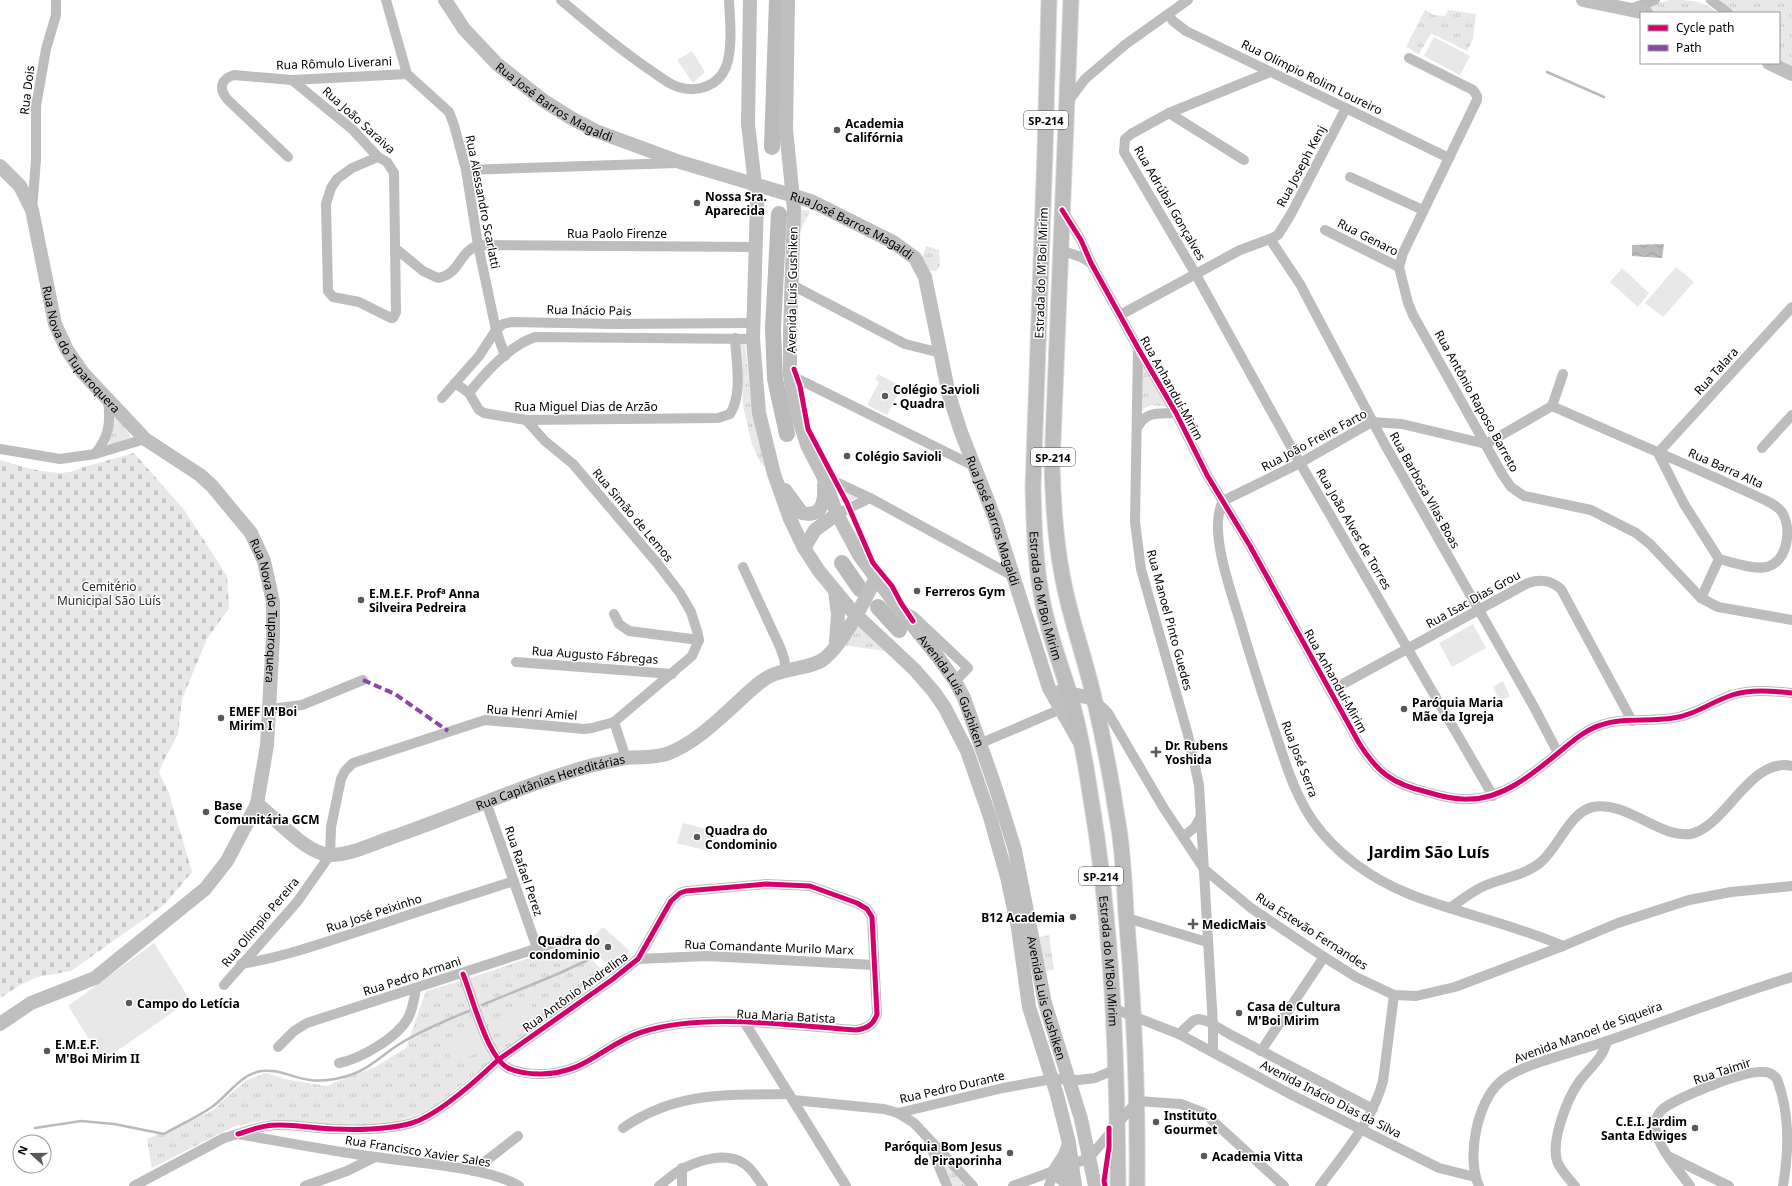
<svg xmlns="http://www.w3.org/2000/svg" width="1792" height="1186" font-family="'Noto Sans',sans-serif">
<defs>
<pattern id="grass-tufts" width="24" height="20" patternUnits="userSpaceOnUse"><rect width="24" height="20" fill="#e8e8e8"/><path d="M3 7l-1-3M5 7V3M7 7l1-3M15 17l-1-3M17 17v-4M19 17l1-3" fill="none" stroke="#c5c5c5"/></pattern>
<pattern id="cemetery-stones" width="16" height="16" patternUnits="userSpaceOnUse"><rect width="16" height="16" fill="#e8e8e8"/><path d="M2 7V4a2 2 0 0 1 4 0v3zM10 15v-3a2 2 0 0 1 4 0v3z" fill="#c5c5c5"/></pattern>
<pattern id="water-waves" width="16" height="10" patternUnits="userSpaceOnUse"><rect width="16" height="10" fill="#bababa"/><path d="M0 5q4-4 8 0t8 0" fill="none" stroke="#9e9e9e"/></pattern>
</defs>
<rect width="100%" height="100%" fill="#fff"/>
<!-- grass -->
<g fill="url(#grass-tufts)">
<path d="M1669,0C1691,0 1702,0 1718,13H1654L1641,9Z"/>
<polygon points="1720,0 1792,0 1792,71 1779,63 1779,13 1734,13"/>
<polygon points="1425,10 1434,15 1445,16 1448,10 1476,14 1473,39 1467,51 1431,33 1419,54 1406,47"/>
<polygon points="799,209 810,211 799,233"/>
<polygon points="926,246 939,250 940,266 936,271 926,270 922,258"/>
<polygon points="741,341 745,342 751,400 767,469 760,462 752,444 743,406"/>
<polygon points="1141,364 1167,407 1152,405 1144,408 1139,417"/>
<polygon points="115,412 134,441 108,445"/>
<polygon points="835,486 858,498 842,503"/>
<polygon points="859,623 891,652 843,645"/>
<polygon points="1049,935 1054,970 1046,971 1039,937"/>
<polygon points="575,942 607,975 545,1022 506,1048 441,1102 425,1112 391,1124 330,1125 266,1120 235,1126 152,1168 147,1139 212,1111 245,1081 266,1073 289,1080 326,1086 375,1067 406,1048 426,991 474,977"/>
<polygon points="932,1145 969,1186 949,1186"/>
</g>
<!-- cemetery -->
<path fill="url(#cemetery-stones)" d="M134,453L185,511L227,576L229,608L207,639L182,699L178,734L165,758L159,773L168,790L192,872L164,905L71,971L37,977L20,985L0,998V460C21,466 60,480 80,468Z"/>
<!-- pitch -->
<g fill="#e8e8e8">
<polygon points="1434,37 1470,56 1460,75 1424,56"/>
<polygon points="692,51 705,72 693,83 677,60"/>
<polygon points="1676,267 1694,282 1663,317 1645,303"/>
<polygon points="1622,268 1649,293 1638,307 1610,282"/>
<polygon points="878,374 902,387 887,415 867,405 879,382 875,380"/>
<polygon points="1473,624 1486,648 1452,667 1439,643"/>
<polygon points="1503,681 1510,696 1500,702 1493,687"/>
<polygon points="683,823 717,832 712,852 677,843"/>
<polygon points="603,927 630,951 613,970 586,944"/>
<polygon points="154,943 190,1000 103,1061 68,1006"/>
<polygon points="531,1004 540,1026 503,1040 494,1018"/>
<polygon points="480,1027 486,1049 453,1063 443,1043"/>
</g>
<!-- water -->
<polygon fill="url(#water-waves)" points="1664,244 1662,258 1632,256 1632,245"/>
<g fill="none" stroke-linecap="round" stroke-linejoin="round">
<!-- stream -->
<g stroke="#bababa" stroke-width="2.5">
<polyline points="1547,72 1604,97"/>
<polyline points="482,1005 560,973 594,957"/>
<path d="M35,1128L81,1121L114,1124L164,1134C180,1125 197,1117 212,1107C227,1096 239,1077 257,1072C275,1067 293,1078 310,1080C325,1082 345,1078 358,1072C373,1065 384,1054 398,1045C420,1031 444,1021 469,1011"/>
</g>
<!-- river -->
<g stroke="#bababa" stroke-width="16">
<polyline points="772,147 777,0"/>
<polyline points="779,214 773,328 775,379 787,434"/>
<polyline points="842,563 860,589"/>
<polyline points="878,607 899,630"/>
</g>
<defs>
<g id="primary">
<path id="s5" d="M1049,0L1045,151L1033,487C1034,526 1035,565 1043,604C1049,634 1060,663 1069,692C1079,725 1085,759 1090,793C1112,922 1117,1055 1118,1186"/>
<path d="M1071,0L1052,465C1053,502 1055,538 1062,574C1069,616 1085,657 1094,698C1103,737 1111,777 1117,817C1123,848 1124,880 1126,912C1134,1003 1138,1094 1137,1186"/>
</g>
</defs>
<!-- primary casing -->
<use href="#primary" stroke="#dbdbdb" stroke-width="17"/>
<!-- street -->
<g stroke="#bdbdbd" stroke-width="10">
<polyline points="386,0 407,74 449,112 454,125 466,170 478,245 496,330 505,356"/>
<path d="M561,0C589,24 617,47 647,68C657,74 667,84 678,87C698,93 718,86 726,67C733,49 730,19 729,0"/>
<polyline points="1711,0 1728,13"/>
<polyline points="1630,9 1655,0"/>
<polyline points="1168,14 1173,21 1186,31 1449,158"/>
<polyline points="1409,58 1473,90 1477,96 1477,100 1403,253 1399,267 1408,303 1413,315 1502,474 1511,487 1524,496 1591,510 1636,533 1650,544 1701,598 1718,607 1792,620"/>
<polyline points="1270,72 1169,113 1131,134 1125,139 1124,152 1195,273 1300,463 1493,796"/>
<polyline points="292,80 353,130 378,157 387,162 394,173 396,312 393,318 391,318 359,302 333,297 328,291 326,204 331,188 337,179 352,168 378,157"/>
<polyline points="1067,103 1085,79 1126,44 1188,0"/>
<polyline points="1169,113 1244,160"/>
<path d="M288,157L227,99C219,89 220,79 234,75L292,80L407,74"/>
<polyline points="466,170 678,163"/>
<polyline points="1350,177 1423,210"/>
<polyline points="32,210 36,160 36,106 46,49 56,15 56,0"/>
<path d="M1063,211L1081,240L1091,263L1138,348L1176,413L1207,475L1250,546L1359,743C1377,772 1392,784 1427,792C1440,796 1455,800 1469,799C1505,799 1536,771 1563,749C1574,740 1587,729 1601,725C1623,717 1650,722 1673,718C1695,715 1711,702 1732,695C1751,689 1772,691 1792,693"/>
<polyline points="1325,230 1399,267"/>
<polyline points="1270,239 1300,284 1384,443 1534,707 1558,753"/>
<path d="M395,248L423,271L438,278C460,274 458,253 478,245L756,247"/>
<polyline points="1060,250 1081,257 1091,263"/>
<polyline points="792,285 905,344 941,353"/>
<polyline points="1120,315 1240,250 1270,239 1278,235 1291,214 1346,108"/>
<polyline points="1138,349 1135,522 1141,569 1188,735 1199,785 1213,1026 1213,1052"/>
<polyline points="790,375 974,466"/>
<path d="M455,383L469,393L479,410L484,413L526,420L718,418L730,414C743,394 736,360 735,338"/>
<path d="M469,393C485,373 511,345 535,337L753,339"/>
<polyline points="442,398 479,356 496,330 503,324 511,322 614,324 752,323"/>
<path d="M1552,406C1624,438 1696,468 1767,501C1773,504 1778,507 1782,512C1792,529 1788,561 1767,567C1753,570 1732,562 1719,559"/>
<polyline points="1552,406 1563,374"/>
<polyline points="526,420 545,441 573,464 657,563 680,593 691,612 697,631 699,640 692,656 614,722 626,758"/>
<path d="M1137,428C1147,410 1158,414 1176,413"/>
<polyline points="1762,448 1792,415"/>
<polyline points="0,449 60,459 95,454 145,439"/>
<polyline points="1658,453 1792,307"/>
<polyline points="1658,453 1684,504 1719,559"/>
<path d="M95,454C109,437 111,422 108,401"/>
<polyline points="823,476 870,498 1015,577"/>
<path d="M1223,501C1207,531 1233,596 1242,628C1252,662 1263,696 1274,729C1285,761 1294,794 1313,821C1336,854 1372,879 1409,894C1460,914 1513,924 1563,946"/>
<polyline points="1223,501 1300,463 1372,422 1402,424 1486,444 1552,406"/>
<polyline points="837,514 870,498"/>
<polyline points="743,567 780,647 784,658 786,670"/>
<polyline points="1701,598 1719,559"/>
<polyline points="906,612 913,616 968,668 955,681"/>
<polyline points="614,614 619,624 629,631 699,640"/>
<polyline points="516,662 672,674"/>
<path d="M1330,691L1528,583C1541,579 1550,580 1561,589L1632,721"/>
<polyline points="1094,699 1108,713 1163,807 1204,869 1251,908 1324,957 1356,977 1394,995 1416,996 1455,987 1563,946 1618,923 1689,900 1731,892 1792,886"/>
<polyline points="270,709 302,705 363,680"/>
<polyline points="980,742 986,741 1061,709"/>
<polyline points="486,802 537,948"/>
<polyline points="1183,837 1195,827 1201,816"/>
<path d="M1450,908C1461,900 1471,892 1484,886C1502,878 1527,875 1542,861C1558,847 1571,811 1593,807C1630,800 1668,847 1699,831C1730,816 1753,757 1792,766"/>
<polyline points="1127,918 1207,942"/>
<polyline points="638,959 707,956 874,965"/>
<path d="M241,964C289,956 335,939 381,924C425,909 470,895 514,881"/>
<polyline points="224,985 297,902 330,855 331,827 341,779 345,771 353,763 485,720 584,729 592,728 614,722"/>
<polyline points="1112,1008 1179,1034 1292,1095 1439,1168 1475,1177"/>
<polyline points="745,1023 846,1186"/>
<polyline points="1179,1034 1193,1021 1198,1019 1207,1021 1231,1035 1373,1109"/>
<polyline points="278,1047 294,1031 307,1023 560,941"/>
<polyline points="1261,1051 1324,957"/>
<path d="M339,1063C360,1059 397,1038 408,1018C413,1009 414,998 416,989"/>
<polyline points="793,1100 884,1109 898,1113 1003,1088 1052,1079 1079,1080 1095,1078 1114,1070"/>
<polyline points="898,1113 914,1123 973,1186"/>
<path d="M623,1128C676,1091 728,1095 789,1094"/>
<path d="M238,1134C248,1131 257,1127 267,1126C285,1122 315,1129 334,1129C360,1130 388,1130 412,1123C438,1115 478,1079 498,1060L613,979L638,959L671,901L680,893L686,891L766,884L810,886L857,903L867,909L872,917L877,1014C874,1024 867,1029 856,1030C792,1026 704,1012 642,1032C602,1045 588,1073 541,1074C530,1074 518,1073 508,1068C487,1057 472,996 463,974"/>
<polyline points="929,1142 947,1186"/>
<polyline points="1670,1157 1729,1186"/>
<polyline points="473,1171 518,1136"/>
<path d="M134,1186L224,1138L238,1134C284,1142 330,1151 376,1157C413,1163 489,1167 519,1186"/>
<polyline points="305,1186 347,1171 375,1157"/>
<path d="M659,1186C667,1180 675,1172 684,1168C700,1160 726,1152 743,1163C752,1168 757,1178 763,1186"/>
<polyline points="682,1186 682,1168"/>
<polyline points="1013,1186 1089,1158 1137,1101 1181,1104 1204,1113 1284,1186"/>
<polyline points="1049,1186 1054,1172"/>
<path d="M1320,1186C1344,1153 1372,1122 1383,1081L1394,995"/>
<path d="M1479,1186C1466,1158 1477,1102 1500,1082C1519,1064 1580,1051 1607,1041C1668,1020 1729,996 1792,977"/>
<path d="M1575,1186C1568,1178 1561,1171 1557,1161C1551,1140 1567,1099 1579,1082C1589,1068 1603,1059 1607,1041"/>
<path d="M1690,1186C1679,1170 1651,1141 1656,1121C1657,1116 1660,1111 1664,1108C1682,1096 1744,1070 1764,1072C1769,1072 1774,1075 1777,1079C1790,1113 1789,1151 1783,1186"/>
</g>
<!-- secondary -->
<g stroke="#bfbfbf" stroke-width="14">
<path id="s1" d="M445,0L464,29L497,64L544,101L571,118L596,131L680,162L811,201L893,242L915,258L925,277L949,395L961,432L995,519L1049,688L1080,743"/>
<polyline points="750,0 748,124 757,202 753,339 759,413 774,474 790,519 804,548 819,571 852,611 914,669 934,692 945,708 967,751 990,817 1007,877 1018,928 1029,1007 1057,1095 1069,1143 1075,1186"/>
<path id="s2" d="M788,0L786,129L794,209L790,333V375L795,407L807,445L823,476L837,514L859,555L897,606L938,657L955,681L964,698L995,786L1015,850L1045,1003L1081,1119L1095,1186"/>
<polyline points="1583,0 1646,13"/>
<polyline points="1769,63 1792,74"/>
<path id="s3" d="M0,166L20,186L32,210L55,324L67,350L83,373L145,439L200,475L212,486L251,533L264,561L273,602V637L267,745L257,804L227,861L205,889L95,978L31,1003L0,1024"/>
<path d="M785,490L802,513C823,518 825,500 824,485"/>
<polyline points="804,548 815,530 837,514"/>
<polyline points="835,591 838,615 836,642"/>
<polyline points="1061,691 1094,699"/>
<path id="s4" d="M257,804C276,818 307,855 331,855C350,855 372,844 390,838C458,815 524,784 593,765C604,763 615,760 626,758C640,756 655,759 669,753C695,743 718,720 739,701C749,692 758,682 770,676C786,668 814,668 825,658C845,641 864,601 876,578"/>
<polyline points="1069,1144 1065,1155 1054,1172 1071,1186"/>
</g>
<!-- primary -->
<use href="#primary" stroke="#bdbdbd" stroke-width="15"/>
<!-- quiet -->
<polyline stroke="#8e44ad" stroke-width="4" stroke-dasharray="8 4" stroke-linecap="butt" points="363,680 395,694 448,731"/>
<defs>
<g id="cycleway">
<path d="M1062,210L1081,240L1091,263L1138,348L1176,413L1207,475L1250,546L1359,743C1377,772 1392,784 1427,792C1440,796 1455,800 1469,799C1505,799 1536,771 1563,749C1574,740 1587,729 1601,725C1623,717 1650,722 1673,718C1695,715 1711,702 1732,695C1751,689 1772,691 1792,693"/>
<polyline points="794,369 800,386 808,429 847,503 873,563 892,586 901,603 913,621"/>
<path d="M238,1134C248,1131 257,1127 267,1126C285,1122 315,1129 334,1129C360,1130 388,1130 412,1123C438,1115 478,1079 498,1060L613,979L638,959L671,901L680,893L686,891L766,884L810,886L857,903L867,909L872,917L877,1014C874,1024 867,1029 856,1030C792,1026 704,1012 642,1032C602,1045 588,1073 541,1074C530,1074 518,1073 508,1068C487,1057 472,996 463,974"/>
<polyline points="1105,1186 1104,1181 1109,1147 1109,1128"/>
</g>
</defs>
<!-- cycleway casing -->
<use href="#cycleway" stroke="#fff" stroke-width="8"/>
<!-- cycleway -->
<use href="#cycleway" stroke="#d6006c" stroke-width="5"/>
</g>
<!-- markers -->
<g fill="#595959" stroke="#fff" stroke-width="1.5">
<circle cx="837" cy="130" r="4"/>
<circle cx="697" cy="203" r="4"/>
<circle cx="885" cy="396" r="4"/>
<circle cx="847" cy="456" r="4"/>
<circle cx="917" cy="591" r="4"/>
<circle cx="361" cy="600" r="4"/>
<circle cx="1404" cy="709" r="4"/>
<circle cx="221" cy="718" r="4"/>
<path d="M1154 746h4v4h4v4h-4v4h-4v-4h-4v-4h4z"/>
<circle cx="206" cy="812" r="4"/>
<circle cx="697" cy="837" r="4"/>
<circle cx="1073" cy="917" r="4"/>
<path d="M1191 918h4v4h4v4h-4v4h-4v-4h-4v-4h4z"/>
<circle cx="608" cy="947" r="4"/>
<circle cx="129" cy="1003" r="4"/>
<circle cx="1239" cy="1013" r="4"/>
<circle cx="47" cy="1051" r="4"/>
<circle cx="1156" cy="1122" r="4"/>
<circle cx="1695" cy="1128" r="4"/>
<circle cx="1010" cy="1153" r="4"/>
<circle cx="1204" cy="1156" r="4"/>
</g>
<g text-anchor="middle" dominant-baseline="central" stroke-width="3" stroke-linejoin="round" paint-order="stroke">
<!-- shield labels -->
<g fill="#fff" stroke="#4c4c4c" stroke-width="1">
<rect x="1024" y="111" width="44" height="18" rx="3"/>
<rect x="1031" y="448" width="44" height="18" rx="3"/>
<rect x="1079" y="867" width="44" height="18" rx="3"/>
</g>
<g font-size="11" font-weight="bold" fill="#000">
<text x="1046" y="120">SP-214</text>
<text x="1053" y="457">SP-214</text>
<text x="1101" y="876">SP-214</text>
</g>
<!-- street labels -->
<g font-size="12" fill="#000" stroke="#fff">
<text transform="translate(334 63) rotate(-2)">Rua Rômulo Liverani</text>
<text transform="translate(1312 77) rotate(26)">Rua Olímpio Rolim Loureiro</text>
<text transform="translate(27 90) rotate(-83)">Rua Dois</text>
<text stroke="none"><textPath href="#s1" startOffset="152">Rua José Barros Magaldi</textPath></text>
<text transform="translate(359 120) rotate(42)">Rua João Saraiva</text>
<text transform="translate(1301 166) rotate(-62)">Rua Joseph Kenj</text>
<text transform="translate(483 202) rotate(79)">Rua Alessandro Scarlatti</text>
<text transform="translate(1170 203) rotate(60)">Rua Adrúbal Gonçalves</text>
<text stroke="none"><textPath href="#s1" startOffset="476">Rua José Barros Magaldi</textPath></text>
<text x="617" y="233">Rua Paolo Firenze</text>
<text transform="translate(1368 237) rotate(27)">Rua Genaro</text>
<text transform="translate(1041 273) rotate(-88)">Estrada do M'Boi Mirim</text>
<text transform="translate(792 290) rotate(-89)">Avenida Luis Gushiken</text>
<text transform="translate(589 310) rotate(1)">Rua Inácio Pais</text>
<text stroke="none"><textPath href="#s3" startOffset="206">Rua Nova do Tuparoquera</textPath></text>
<text transform="translate(1716 371) rotate(-48)">Rua Talara</text>
<text transform="translate(1172 388) rotate(61)">Rua Anhanduí-Mirim</text>
<text transform="translate(1477 401) rotate(61)">Rua Antônio Raposo Barreto</text>
<text x="586" y="406">Rua Miguel Dias de Arzão</text>
<text transform="translate(1314 440) rotate(-28)">Rua João Freire Farto</text>
<text transform="translate(1726 468) rotate(24)">Rua Barra Alta</text>
<text transform="translate(1425 490) rotate(61)">Rua Barbosa Vilas Boas</text>
<text transform="translate(633 515) rotate(50)">Rua Simão de Lemos</text>
<text stroke="none"><textPath href="#s1" startOffset="823">Rua José Barros Magaldi</textPath></text>
<text transform="translate(1354 529) rotate(60)">Rua João Alves de Torres</text>
<text stroke="none"><textPath href="#s5" startOffset="597">Estrada do M'Boi Mirim</textPath></text>
<text transform="translate(1473 599) rotate(-29)">Rua Isac Dias Grou</text>
<text stroke="none"><textPath href="#s3" startOffset="542">Rua Nova do Tuparoquera</textPath></text>
<text transform="translate(1170 620) rotate(75)">Rua Manoel Pinto Guedes</text>
<text transform="translate(595 655) rotate(4)">Rua Augusto Fábregas</text>
<text transform="translate(1336 681) rotate(61)">Rua Anhanduí-Mirim</text>
<text stroke="none"><textPath href="#s2" startOffset="735">Avenida Luis Gushiken</textPath></text>
<text transform="translate(532 712) rotate(4)">Rua Henri Amiel</text>
<text transform="translate(1300 759) rotate(69)">Rua José Serra</text>
<text stroke="none"><textPath href="#s4" startOffset="323">Rua Capitânias Hereditárias</textPath></text>
<text transform="translate(524 871) rotate(71)">Rua Rafael Perez</text>
<text transform="translate(374 913) rotate(-18)">Rua José Peixinho</text>
<text transform="translate(260 922) rotate(-50)">Rua Olímpio Pereira</text>
<text transform="translate(1312 931) rotate(33)">Rua Estevão Fernandes</text>
<text transform="translate(769 947) rotate(2)">Rua Comandante Murilo Marx</text>
<text stroke="none"><textPath href="#s5" startOffset="969">Estrada do M'Boi Mirim</textPath></text>
<text transform="translate(412 976) rotate(-18)">Rua Pedro Armani</text>
<text transform="translate(575 992) rotate(-36)">Rua Antônio Andrelina</text>
<text stroke="none"><textPath href="#s2" startOffset="1059">Avenida Luis Gushiken</textPath></text>
<text transform="translate(786 1016) rotate(3)">Rua Maria Batista</text>
<text transform="translate(1588 1032) rotate(-20)">Avenida Manoel de Siqueira</text>
<text transform="translate(1722 1071) rotate(-18)">Rua Taimir</text>
<text transform="translate(952 1087) rotate(-13)">Rua Pedro Durante</text>
<text transform="translate(1331 1099) rotate(27)">Avenida Inácio Dias da Silva</text>
<text transform="translate(418 1151) rotate(9)">Rua Francisco Xavier Sales</text>
</g>
<!-- poi labels -->
<g font-size="12" font-weight="bold" fill="#000" stroke="#fff" text-anchor="start">
<text x="845" y="123">Academia<tspan x="845" dy="14">Califórnia</tspan></text>
<text x="705" y="196">Nossa Sra.<tspan x="705" dy="14">Aparecida</tspan></text>
<text x="893" y="389">Colégio Savioli<tspan x="893" dy="14">- Quadra</tspan></text>
<text x="855" y="456">Colégio Savioli</text>
<text x="925" y="591">Ferreros Gym</text>
<text x="369" y="593">E.M.E.F. Profª Anna<tspan x="369" dy="14">Silveira Pedreira</tspan></text>
<text x="1412" y="702">Paróquia Maria<tspan x="1412" dy="14">Mãe da Igreja</tspan></text>
<text x="229" y="711">EMEF M'Boi<tspan x="229" dy="14">Mirim I</tspan></text>
<text x="1165" y="745">Dr. Rubens<tspan x="1165" dy="14">Yoshida</tspan></text>
<text x="214" y="805">Base<tspan x="214" dy="14">Comunitária GCM</tspan></text>
<text x="705" y="830">Quadra do<tspan x="705" dy="14">Condominio</tspan></text>
<text x="1065" y="917" text-anchor="end">B12 Academia</text>
<text x="1202" y="924">MedicMais</text>
<text x="600" y="940" text-anchor="end">Quadra do<tspan x="600" dy="14">condominio</tspan></text>
<text x="137" y="1003">Campo do Letícia</text>
<text x="1247" y="1006">Casa de Cultura<tspan x="1247" dy="14">M'Boi Mirim</tspan></text>
<text x="55" y="1044">E.M.E.F.<tspan x="55" dy="14">M'Boi Mirim II</tspan></text>
<text x="1164" y="1115">Instituto<tspan x="1164" dy="14">Gourmet</tspan></text>
<text x="1687" y="1121" text-anchor="end">C.E.I. Jardim<tspan x="1687" dy="14">Santa Edwiges</tspan></text>
<text x="1002" y="1146" text-anchor="end">Paróquia Bom Jesus<tspan x="1002" dy="14">de Piraporinha</tspan></text>
<text x="1212" y="1156">Academia Vitta</text>
</g>
<!-- park labels -->
<g font-size="12" fill="#2c2c2c" stroke="#fff">
<text x="109" y="586">Cemitério<tspan x="109" dy="14">Municipal São Luís</tspan></text>
</g>
<!-- district labels -->
<g font-size="16" font-weight="bold" fill="#000" stroke="#fff">
<text x="1429" y="852">Jardim São Luís</text>
</g>
</g>
<!-- legend -->
<rect x="1640" y="12" width="140" height="52" fill="#ffffff" stroke="#999999"/>
<rect x="1648" y="25" width="20" height="6" fill="#d6006c" stroke="#999999"/>
<text x="1676" y="32" font-size="12" fill="#000000">Cycle path</text>
<rect x="1648" y="45" width="20" height="6" fill="#8e44ad" stroke="#999999"/>
<text x="1676" y="52" font-size="12" fill="#000000">Path</text>
<!-- north arrow -->
<g transform="translate(32 1154) rotate(291)"><circle r="19" fill="#ffffff" stroke="#999999"/>
<path d="M0-3L7 15L0 10L-7 15Z" fill="#595959"/>
<text y="-6" font-size="11" font-weight="bold" text-anchor="middle" fill="#000000">N</text>
</g>
</svg>
